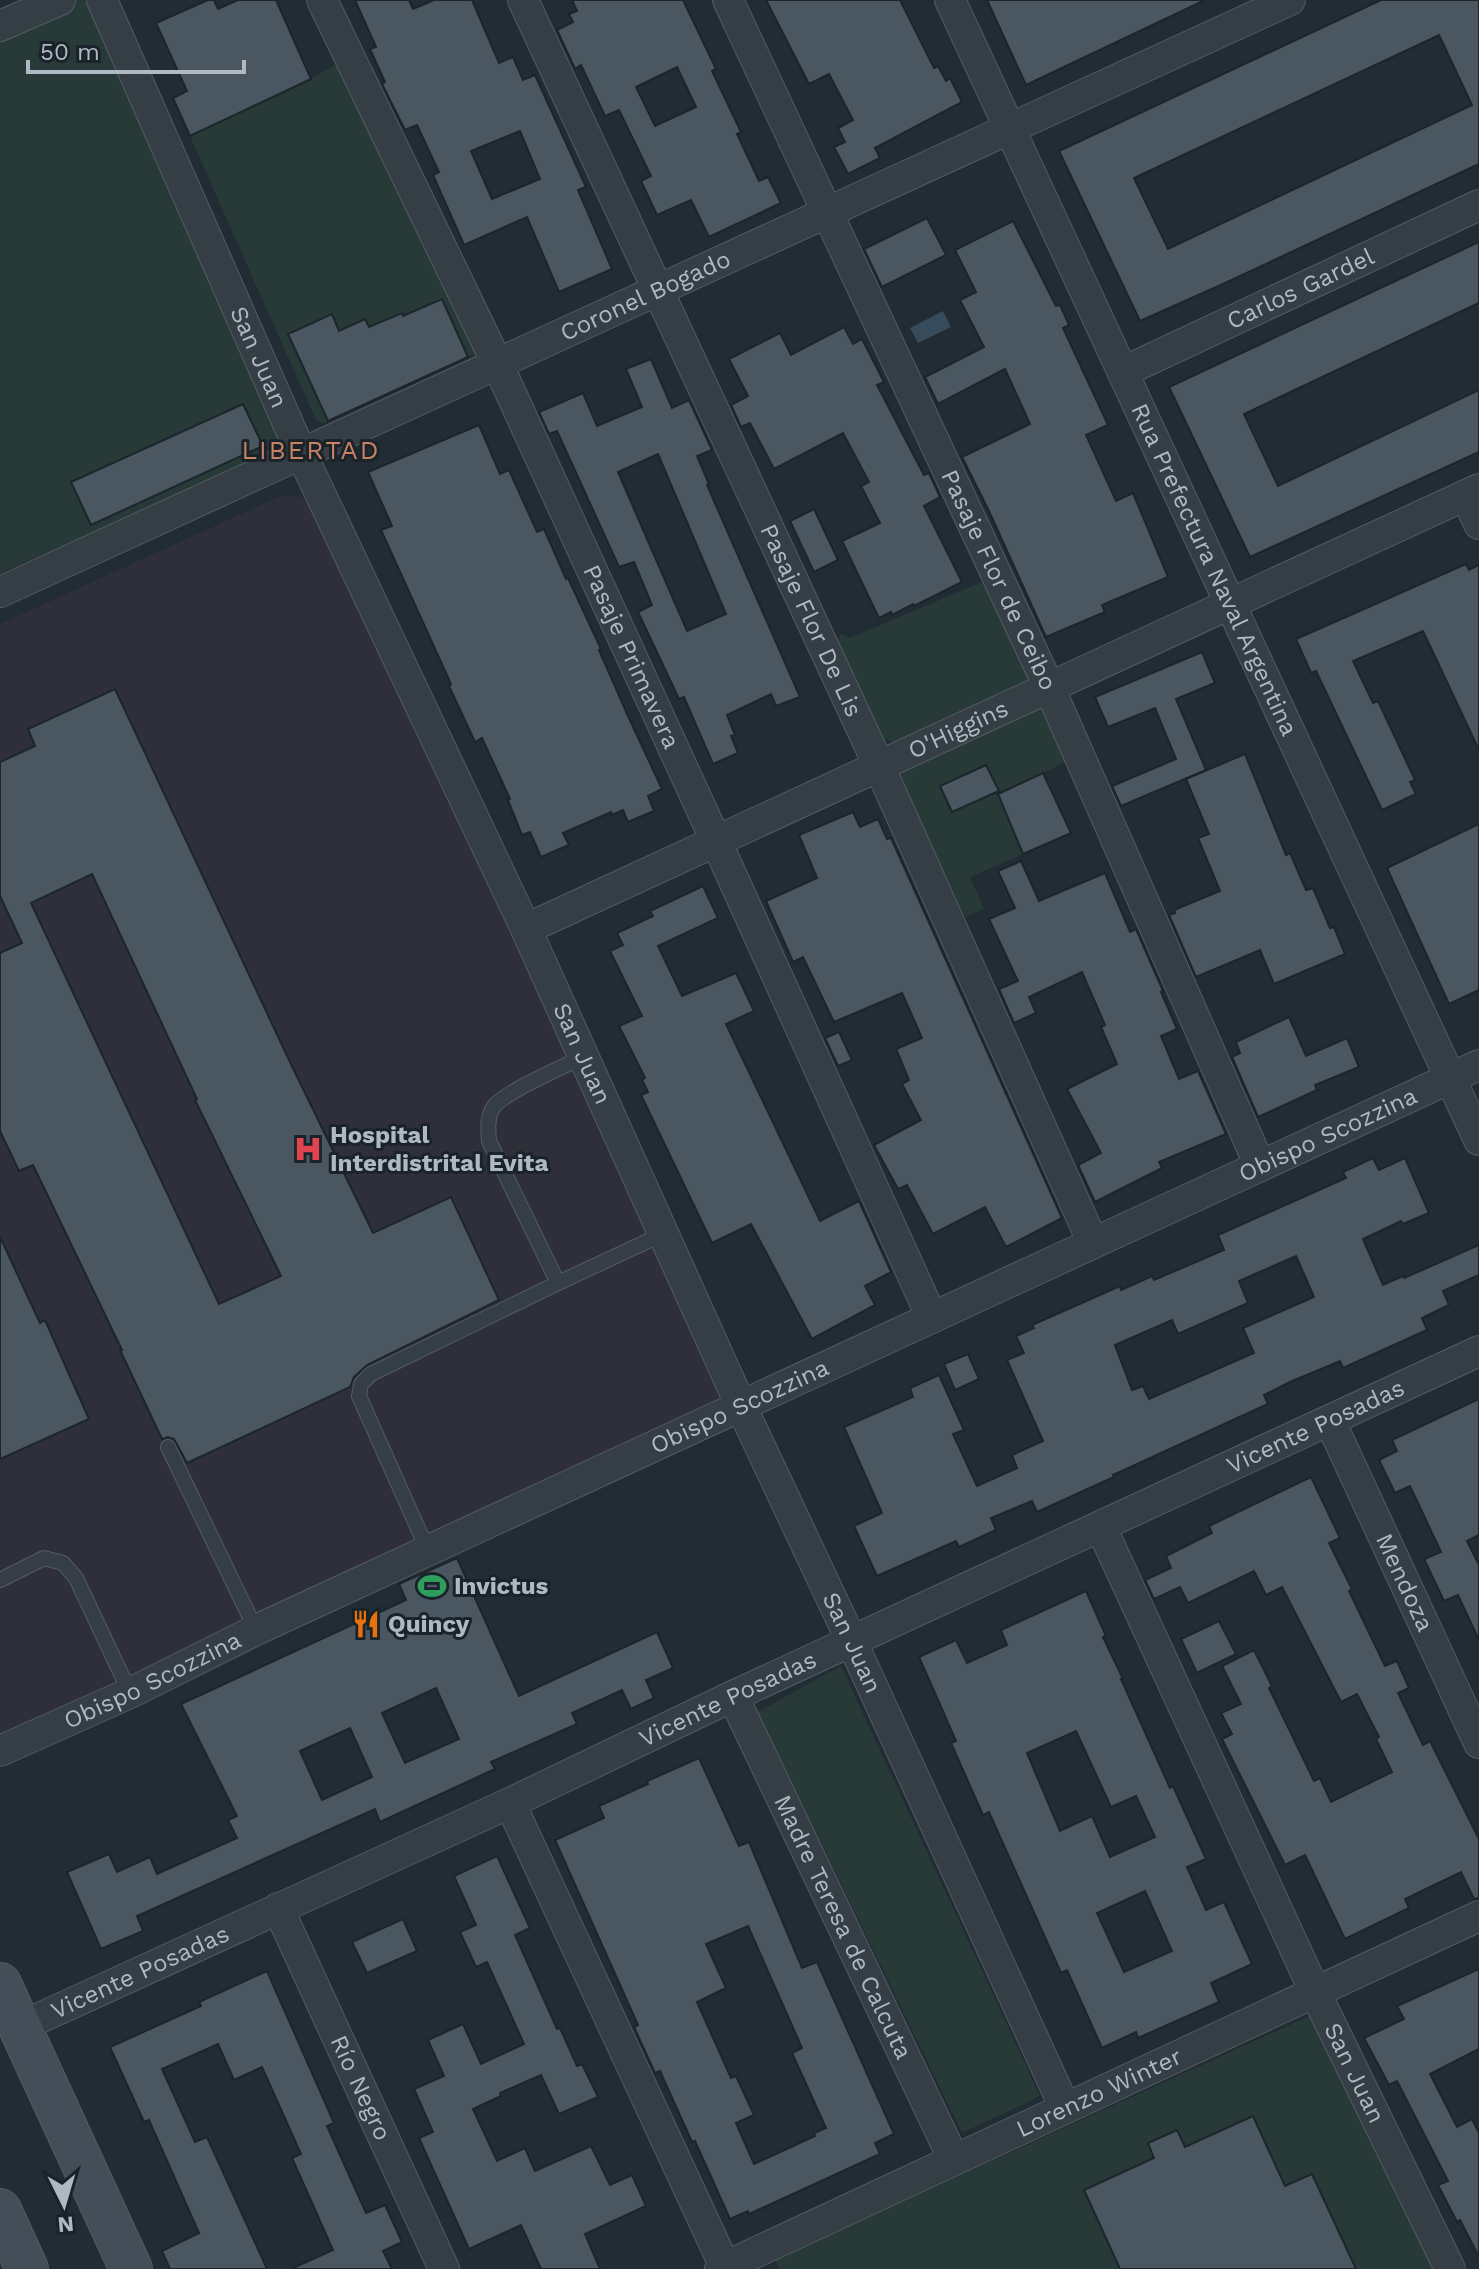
<svg xmlns="http://www.w3.org/2000/svg" width="1479" height="2269" font-family="'Work Sans',sans-serif">
<rect width="100%" height="100%" fill="#222c35"/>
<!-- medical -->
<polygon fill="#2f2f3a" points="283,495 298,496 311,502 728,1385 727,1397 0,1744 0,624"/>
<!-- green -->
<g fill="#273a37" fill-rule="evenodd">
<path d="M77,0L93,1L291,405C307,409 304,423 300,435L265,457L0,573V36Z"/>
<polygon points="343,60 479,352 323,423 316,420 190,136 266,101 269,98 311,79"/>
<polygon points="994,577 1041,675 897,744 878,736 836,646 841,633 850,638"/>
<path d="M1047,702L1074,758L999,794L1023,854L970,877L984,909L965,917L896,773ZM986,765L999,794L993,793L953,812L940,786Z"/>
<polygon points="841,1666 1040,2096 962,2133 758,1712"/>
<polygon points="1316,2013 1437,2269 779,2269 775,2260"/>
</g>
<!-- water -->
<polygon fill="#374b5a" points="943,311 951,327 918,343 910,328"/>
<!-- building -->
<g fill="#4a5760" stroke="#1c252c" stroke-width="2" fill-rule="evenodd">
<polygon points="208,0 214,0 218,9 238,0 276,0 311,79 190,136 173,98 187,91 156,23"/>
<path d="M355,0H409L413,9L434,0H472L499,63L513,57L523,80L535,75L586,187L578,190L612,269L559,292L527,217L464,245L433,175L439,172L417,125L405,130L382,84L385,82L370,49L376,47ZM520,131L540,179L492,199L471,151Z"/>
<path d="M572,0H683L716,69L712,71L741,132L737,134L759,181L768,177L781,203L709,237L691,200L657,215L641,181L651,176L619,110L605,116L581,65L575,69L557,30L573,22L569,14L577,11ZM677,67L696,107L655,126L636,87Z"/>
<polygon points="766,0 900,0 934,68 938,66 946,81 950,78 962,102 875,148 880,158 848,174 834,147 845,142 838,128 853,120 829,74 809,84"/>
<polygon points="987,0 1205,0 1026,85"/>
<path d="M1381,0H1479V164L1223,284L1140,321L1059,151ZM1439,35L1472,105L1168,249L1134,178Z"/>
<polygon points="927,218 946,255 882,287 864,249"/>
<polygon points="1013,221 1056,306 1060,305 1069,325 1063,328 1108,425 1086,435 1116,501 1133,493 1168,577 1102,605 1105,612 1046,637 988,509 962,457 1030,424 1005,369 938,404 925,377 984,347 960,300 976,292 955,250"/>
<polygon points="1479,242 1479,303 1244,414 1278,486 1479,390 1479,452 1250,557 1169,387"/>
<polygon points="442,299 468,357 328,421 288,334 332,314 339,331 365,319 369,327 402,313 403,316"/>
<polygon points="844,327 853,344 862,339 884,382 877,385 924,475 929,473 940,497 924,506 962,582 914,606 913,604 892,615 891,612 879,618 842,541 880,523 861,486 869,482 843,433 774,469 750,423 741,427 731,405 748,396 729,359 780,333 791,355"/>
<path d="M651,359L672,408L689,400L712,450L697,456L709,484L707,485L800,697L776,706L771,694L727,715L735,735L731,736L738,753L713,764L684,697L679,699L638,612L652,605L634,562L619,567L557,431L549,434L539,412L583,393L597,426L642,407L626,369ZM658,454L726,614L687,631L618,472Z"/>
<polygon points="243,404 263,446 91,525 71,482"/>
<polygon points="479,425 500,474 509,470 537,532 544,529 566,579 568,578 601,649 599,650 628,716 662,789 648,796 654,811 628,822 623,810 612,815 611,812 563,833 569,845 541,857 530,832 522,835 508,800 510,799 482,738 475,742 449,686 451,684 381,530 392,526 368,472"/>
<polygon points="814,509 838,560 814,572 790,521"/>
<polygon points="1466,564 1469,570 1479,565 1479,750 1423,631 1353,661 1373,703 1378,701 1415,780 1410,782 1416,794 1382,810 1316,671 1311,673 1296,639"/>
<polygon points="1202,652 1215,683 1176,699 1206,770 1121,806 1112,786 1176,759 1155,708 1108,727 1095,697"/>
<path d="M115,689L289,1060L373,1233L451,1197L499,1300L367,1365L354,1377L350,1387L187,1463L174,1439L168,1437L162,1439L120,1350H122L33,1165L19,1171L0,1131V953L22,943L0,896V762L35,746L28,729ZM92,874L197,1099L195,1100L281,1276L219,1304L31,903Z"/>
<polygon points="1245,754 1286,855 1290,853 1306,890 1313,888 1330,928 1334,927 1345,954 1274,984 1260,950 1196,977 1169,915 1175,913 1174,910 1220,891 1198,838 1209,834 1186,779"/>
<polygon points="986,765 999,791 952,812 940,786"/>
<polygon points="1043,773 1071,833 1023,854 998,794"/>
<polygon points="853,812 860,827 878,819 887,839 891,838 1062,1218 1006,1247 985,1207 933,1234 907,1185 898,1189 874,1145 921,1120 902,1084 909,1080 896,1049 922,1038 902,993 834,1022 803,957 793,962 766,901 817,878 799,835"/>
<polygon points="1479,824 1479,990 1449,1004 1387,868"/>
<polygon points="1021,861 1039,901 1105,873 1130,932 1136,929 1163,991 1161,992 1177,1029 1161,1036 1179,1079 1198,1071 1226,1134 1159,1162 1162,1168 1095,1202 1078,1165 1101,1153 1067,1089 1117,1064 1101,1027 1105,1025 1082,972 1029,997 1036,1013 1014,1023 999,989 1018,981 989,919 1015,908 998,871"/>
<polygon points="703,886 718,918 658,946 682,996 736,973 754,1011 726,1024 820,1221 859,1201 891,1272 865,1286 875,1305 812,1339 751,1224 712,1243 641,1095 648,1092 642,1080 645,1078 619,1026 642,1016 610,951 623,945 617,933 653,916 650,911"/>
<polygon points="1289,1017 1306,1056 1347,1038 1359,1067 1315,1085 1317,1090 1258,1117 1232,1057 1240,1053 1236,1042"/>
<polygon points="839,1032 852,1060 838,1066 825,1038"/>
<path d="M1373,1158L1379,1170L1405,1158L1429,1213L1403,1224L1401,1221L1363,1239L1383,1285L1403,1276L1404,1278L1479,1245V1275L1443,1291L1449,1305L1422,1318L1427,1330L1343,1368L1340,1361L1290,1382L1264,1395L1268,1404L1113,1475L1114,1477L1037,1512L1032,1501L991,1518L996,1530L959,1547L956,1541L877,1576L854,1526L882,1513L844,1427L913,1397L910,1388L939,1375L964,1430L953,1434L977,1486L1017,1468L1012,1455L1043,1441L1007,1360L1024,1353L1016,1336L1034,1328L1032,1325L1120,1286L1121,1290L1152,1276L1154,1280L1224,1250L1218,1235L1346,1178L1343,1172ZM1296,1256L1314,1297L1243,1328L1254,1353L1149,1399L1143,1386L1132,1390L1115,1345L1172,1320L1178,1334L1248,1303L1239,1281Z"/>
<polygon points="0,1237 40,1323 45,1320 89,1419 0,1459"/>
<polygon points="968,1354 979,1379 955,1390 944,1364"/>
<polygon points="1479,1399 1479,1535 1467,1541 1479,1565 1479,1640 1458,1595 1444,1601 1424,1559 1441,1552 1410,1486 1395,1493 1379,1460 1397,1451 1392,1440"/>
<polygon points="1311,1477 1340,1538 1329,1543 1352,1589 1349,1591 1385,1666 1397,1661 1409,1688 1398,1693 1423,1745 1430,1741 1479,1839 1479,1898 1474,1899 1461,1872 1405,1899 1409,1908 1345,1939 1305,1855 1285,1865 1222,1739 1232,1734 1221,1713 1241,1704 1222,1666 1254,1650 1272,1686 1269,1688 1314,1781 1320,1778 1331,1802 1392,1772 1376,1739 1379,1737 1357,1694 1341,1702 1282,1587 1266,1595 1254,1571 1188,1603 1180,1587 1154,1599 1145,1580 1171,1568 1166,1556 1212,1533 1209,1526"/>
<path d="M457,1558L519,1696L657,1632L673,1668L646,1680L654,1698L631,1709L622,1690L572,1713L577,1724L491,1762L495,1769L380,1822L375,1809L137,1916L143,1931L101,1949L67,1872L109,1854L117,1872L150,1857L157,1874L237,1838L228,1820L237,1816L181,1704L406,1600L399,1584ZM436,1688L459,1739L405,1763L382,1713ZM350,1728L372,1777L322,1800L300,1751Z"/>
<path d="M1086,1591L1106,1636L1103,1637L1123,1679H1121L1170,1788L1173,1786L1206,1859L1187,1867L1206,1910L1224,1902L1252,1964L1211,1983L1219,2002L1138,2038L1136,2032L1102,2048L1067,1970L1061,1973L989,1812L983,1815L951,1743L956,1741L919,1657L956,1640L967,1663L1007,1645L1001,1630ZM1076,1731L1111,1807L1136,1796L1155,1837L1110,1857L1092,1816L1060,1831L1027,1753ZM1145,1891L1172,1951L1124,1972L1097,1913Z"/>
<polygon points="1219,1621 1236,1654 1197,1673 1181,1639"/>
<path d="M699,1758L739,1846L749,1842L802,1968L817,1962L894,2134L875,2143L880,2154L749,2214L748,2211L730,2219L695,2141L692,2142L660,2071L655,2073L634,2027L638,2025L555,1840L604,1818L599,1806L648,1784L647,1781ZM748,1926L802,2048L792,2053L826,2128L814,2133L815,2136L754,2164L736,2123L754,2115L736,2076L731,2078L697,2002L726,1988L706,1944Z"/>
<polygon points="497,1856 530,1928 515,1935 557,2029 560,2028 577,2066 582,2064 598,2097 559,2114 541,2075 500,2093 501,2096 473,2109 497,2161 525,2148 535,2171 591,2146 610,2185 632,2175 646,2206 585,2234 600,2269 541,2269 521,2225 469,2249 419,2138 433,2132 414,2089 444,2076 428,2040 463,2024 481,2064 524,2044 487,1962 476,1967 460,1932 476,1925 454,1876"/>
<polygon points="403,1919 417,1951 367,1973 352,1942"/>
<polygon points="1479,1969 1479,2049 1430,2074 1457,2127 1472,2119 1479,2133 1479,2257 1460,2220 1457,2222 1438,2185 1448,2181 1397,2081 1389,2085 1364,2038 1404,2019 1397,2006"/>
<polygon points="267,1971 334,2123 327,2126 366,2213 385,2205 402,2242 383,2251 392,2269 291,2269 333,2250 292,2158 301,2154 262,2067 234,2080 218,2044 162,2069 195,2142 207,2137 267,2269 170,2269 162,2251 199,2233 149,2120 144,2122 110,2047 201,2006 199,2002"/>
<polygon points="1253,2116 1285,2186 1312,2174 1356,2269 1120,2269 1084,2190 1154,2158 1148,2143 1177,2130 1185,2147"/>
</g>
<g fill="none" stroke-linecap="round" stroke-linejoin="round">
<defs>
<g id="service">
<path d="M558,1283L489,1141C488,1129 487,1115 495,1105C509,1090 563,1067 583,1057"/>
<polyline points="168,1447 256,1630"/>
<polyline points="428,1551 359,1396 361,1384 371,1374 558,1283 663,1234"/>
<polyline points="0,1580 44,1558 63,1563 76,1578 130,1693"/>
</g>
<g id="minor">
<path id="s1" d="M102,0L301,453L526,929L741,1406L852,1642L1065,2108"/>
<path id="s2" d="M322,0L497,363L716,841L932,1318"/>
<path id="s3" d="M523,0L879,766L1093,1243"/>
<path id="s4" d="M728,0L1049,687L1260,1166"/>
<path id="s5" d="M950,0L1479,1140"/>
<polyline points="0,26 60,0"/>
<path id="s6" d="M1123,372L1479,205"/>
<polyline points="1466,495 1479,524"/>
<path id="s7" d="M0,592L1290,0"/>
<path id="s8" d="M526,929L1479,489"/>
<path id="s9" d="M1330,1421L1479,1743"/>
<path id="s10" d="M1101,1527L1315,1992L1450,2269"/>
<path id="s11" d="M733,1696L954,2160"/>
<path id="s12" d="M0,1751L130,1693L256,1630L1479,1065"/>
<polyline points="510,1803 726,2269"/>
<path id="s13" d="M278,1908L444,2269"/>
<path id="s14" d="M20,2027L510,1803L733,1696L1479,1351"/>
<path id="s15" d="M720,2269L1479,1916"/>
</g>
<g id="secondary">
<polyline points="0,1984 131,2269"/>
<polyline points="0,2210 27,2269"/>
</g>
</defs>
<!-- service casing -->
<use href="#service" stroke="#525c63" stroke-width="16"/>
<!-- minor casing -->
<use href="#minor" stroke="#525c63" stroke-width="32"/>
<!-- secondary casing -->
<use href="#secondary" stroke="#525c63" stroke-width="44"/>
<!-- service -->
<use href="#service" stroke="#353e45" stroke-width="14"/>
<!-- minor -->
<use href="#minor" stroke="#353e45" stroke-width="30"/>
<!-- secondary -->
<use href="#secondary" stroke="#434e58" stroke-width="42"/>
</g>
<!-- icons -->
<defs>
<symbol id="hospital-bare" viewBox="-9 -9 18 18"><path d="M-5-5h3v3.5h4V-5h3V5h-3V1.5h-4V5h-3Z" fill="#e0444e" stroke="#1a232a" stroke-width="2.5" paint-order="stroke"/></symbol>
<symbol id="stadium-bare" viewBox="-9 -9 18 18"><path d="M0-5a6.5 5 0 1 0 0 10a6.5 5 0 1 0 0-10ZM-3.5-1.8h7v3.6h-7Z" fill="#2e9e5b" stroke="#1a232a" stroke-width="2.5" paint-order="stroke"/></symbol>
<symbol id="restaurant-bare" viewBox="-9 -9 18 18"><path d="M-5-6h1v4h1v-4h1v4h1v-4h1v5L-1.5 .5V6h-2V.5L-5-1ZM5-6V6H3V1.5H1.5Q1.5-4 5-6Z" fill="#e8710a" stroke="#1a232a" stroke-width="2.5" paint-order="stroke"/></symbol>
</defs>
<g fill-rule="evenodd">
<use href="#hospital-bare" x="288" y="1129" width="40" height="40"/>
<use href="#stadium-bare" x="412" y="1566" width="40" height="40"/>
<use href="#restaurant-bare" x="346" y="1604" width="40" height="40"/>
</g>
<g text-anchor="middle" dominant-baseline="central" stroke-width="6" stroke-linejoin="round" paint-order="stroke">
<!-- street labels -->
<g font-size="24" fill="#afb9c2" stroke="#1a232a">
<text stroke="none"><textPath href="#s6" startOffset="196">Carlos Gardel</textPath></text>
<text stroke="none"><textPath href="#s7" startOffset="710">Coronel Bogado</textPath></text>
<text stroke="none"><textPath href="#s1" startOffset="390">San Juan</textPath></text>
<text stroke="none"><textPath href="#s5" startOffset="628">Rua Prefectura Naval Argentina</textPath></text>
<text stroke="none"><textPath href="#s4" startOffset="640">Pasaje Flor de Ceibo</textPath></text>
<text stroke="none"><textPath href="#s3" startOffset="684">Pasaje Flor De Lis</textPath></text>
<text stroke="none"><textPath href="#s2" startOffset="726">Pasaje Primavera</textPath></text>
<text stroke="none"><textPath href="#s8" startOffset="476">O'Higgins</textPath></text>
<text stroke="none"><textPath href="#s1" startOffset="1158">San Juan</textPath></text>
<text stroke="none"><textPath href="#s12" startOffset="1464">Obispo Scozzina</textPath></text>
<text stroke="none"><textPath href="#s12" startOffset="816">Obispo Scozzina</textPath></text>
<text stroke="none"><textPath href="#s14" startOffset="1428">Vicente Posadas</textPath></text>
<text stroke="none"><textPath href="#s9" startOffset="178">Mendoza</textPath></text>
<text stroke="none"><textPath href="#s1" startOffset="1806">San Juan</textPath></text>
<text stroke="none"><textPath href="#s12" startOffset="168">Obispo Scozzina</textPath></text>
<text stroke="none"><textPath href="#s14" startOffset="780">Vicente Posadas</textPath></text>
<text stroke="none"><textPath href="#s11" startOffset="256">Madre Teresa de Calcuta</textPath></text>
<text stroke="none"><textPath href="#s14" startOffset="132">Vicente Posadas</textPath></text>
<text stroke="none"><textPath href="#s10" startOffset="602">San Juan</textPath></text>
<text stroke="none"><textPath href="#s13" startOffset="198">Río Negro</textPath></text>
<text stroke="none"><textPath href="#s15" startOffset="418">Lorenzo Winter</textPath></text>
</g>
<!-- poi labels -->
<g font-size="24" font-weight="bold" fill="#afb9c2" stroke="#1a232a" text-anchor="start">
<text x="330" y="1135">Hospital<tspan x="330" dy="28">Interdistrital Evita</tspan></text>
<text x="454" y="1586">Invictus</text>
<text x="388" y="1624">Quincy</text>
</g>
<!-- neighbourhood labels -->
<g font-size="26" letter-spacing="2" fill="#c88264" stroke="#1a232a">
<text x="311" y="450">LIBERTAD</text>
</g>
</g>
<!-- north arrow -->
<g transform="translate(64 2205) rotate(175)" stroke="#1a232a" stroke-width="6" paint-order="stroke">
<path d="M0-6L14 30L0 20L-14 30Z" fill="#afb9c2"/>
<text y="-12" font-size="22" font-weight="bold" text-anchor="middle" fill="#afb9c2">N</text>
</g>
<!-- scale -->
<path d="M28 60v12h216v-12" fill="none" stroke="#afb9c2" stroke-width="4"/>
<text x="40" y="60" font-size="24" fill="#afb9c2" stroke="#1a232a" stroke-width="6" paint-order="stroke">50 m</text>
</svg>
